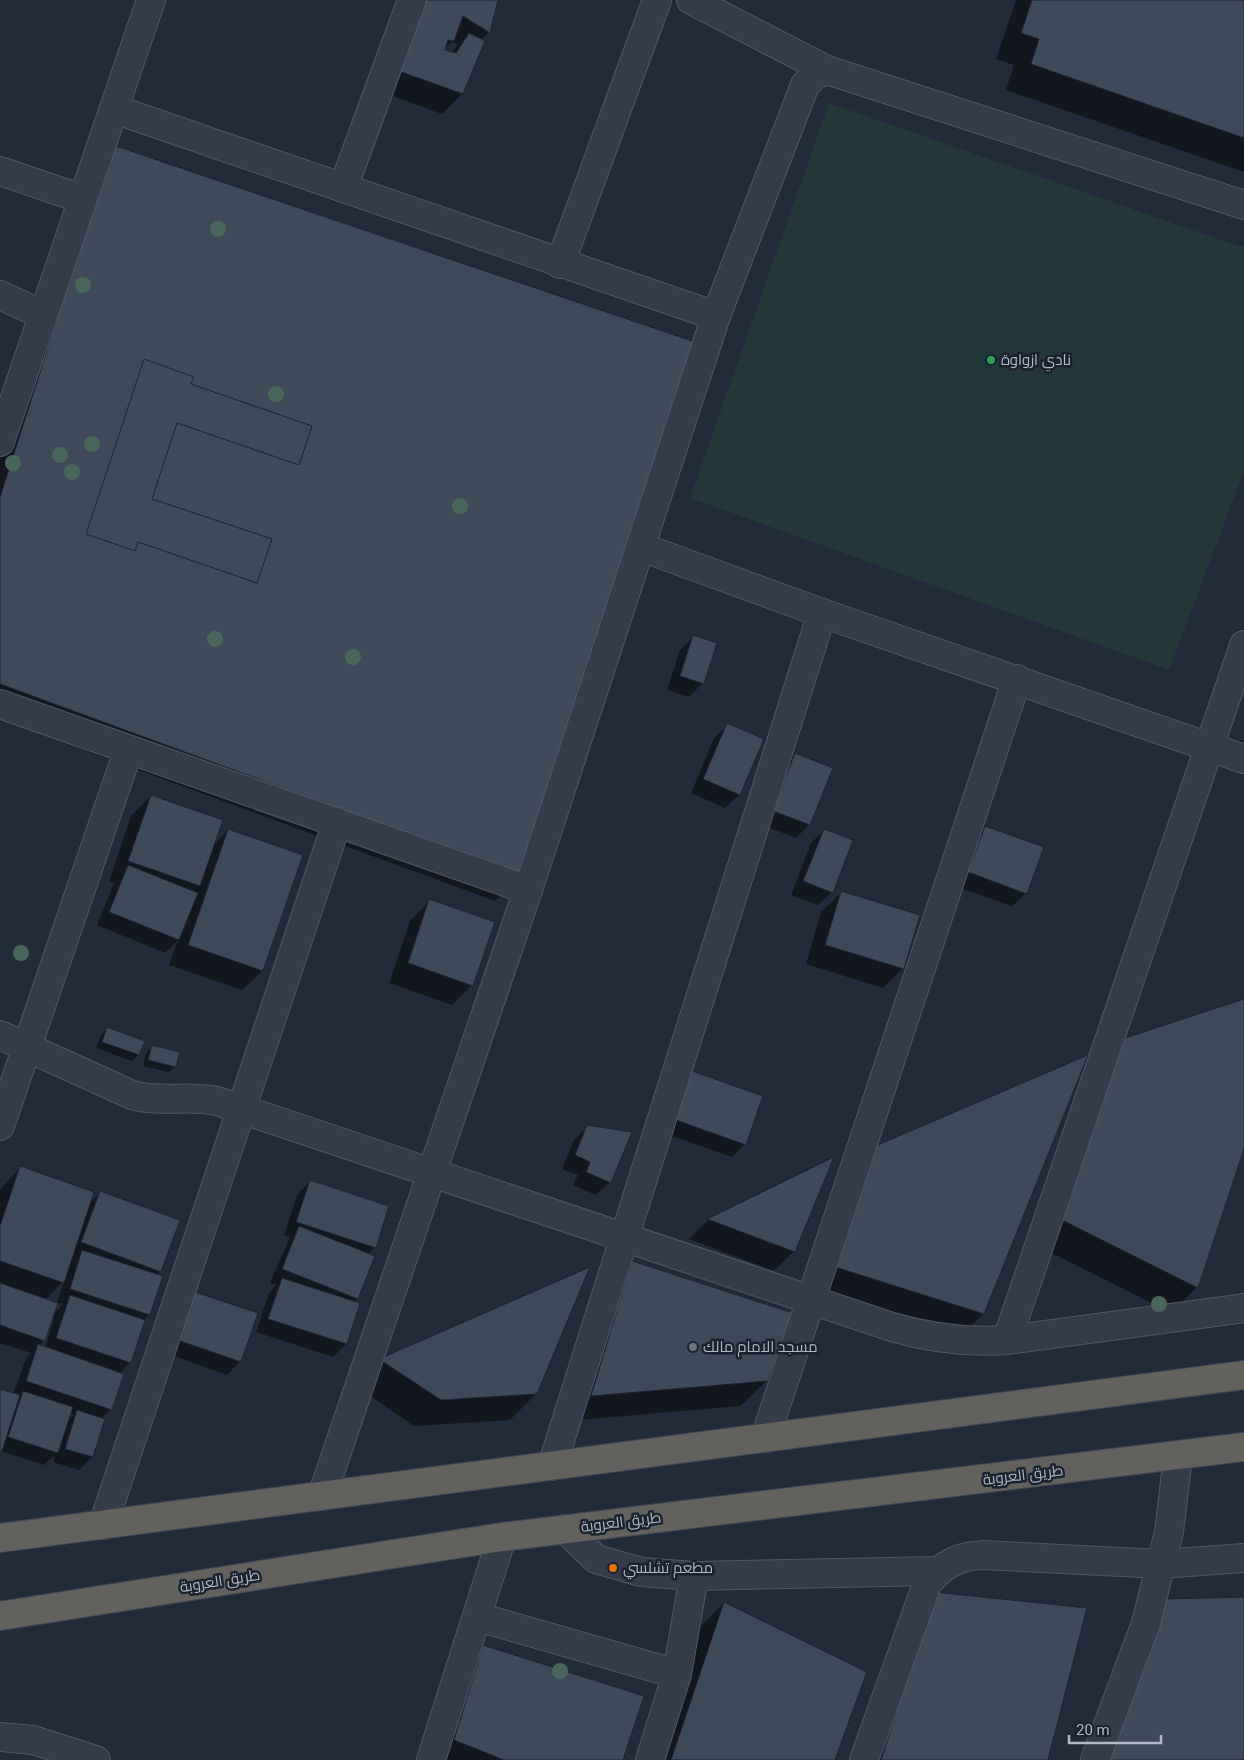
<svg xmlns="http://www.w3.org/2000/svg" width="1244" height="1760" font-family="Roboto,Cairo,sans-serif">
<rect width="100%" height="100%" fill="#222b3a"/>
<!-- green -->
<polygon fill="#24373b" points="829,103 1244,248 1244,471 1169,670 690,498"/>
<!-- shadow -->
<g fill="#0007" fill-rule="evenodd">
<path d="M406,0H496L488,33L481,40L483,41L462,94L442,114L374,89ZM452,41L458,45L451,53L443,50Z"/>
<polygon points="1016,0 1244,0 1244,172 1006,90 1014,65 996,59"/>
<polygon points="88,172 521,875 495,901 0,719 0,445"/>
<polygon points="694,637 703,683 689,697 667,690 680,650"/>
<polygon points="728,725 763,740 739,795 725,808 691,793 714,738"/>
<polygon points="796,755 831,769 809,825 796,838 760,824 782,768"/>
<polygon points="151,796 212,846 228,831 262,971 242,990 169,965 178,940 165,953 97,925 114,883 109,881 131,816"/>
<polygon points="985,827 1026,893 1012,906 955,886 972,840"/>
<polygon points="824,830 832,892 818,905 791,895 811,843"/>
<polygon points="841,893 903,968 883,988 806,964 821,912"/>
<polygon points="430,901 472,985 452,1005 389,983 410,921"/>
<polygon points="1244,1000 1244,1145 1197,1287 1171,1313 1037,1246 1100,1066 1126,1039"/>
<polygon points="108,1028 138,1055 132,1061 96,1048 101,1035"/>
<polygon points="153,1047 175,1066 169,1072 143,1066 146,1053"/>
<polygon points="1085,1057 983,1314 957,1340 807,1292 847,1175"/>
<polygon points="693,1073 745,1144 732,1157 663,1133 679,1086"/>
<polygon points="588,1126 610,1182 596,1195 573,1185 578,1175 562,1169 574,1140"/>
<polygon points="832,1160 794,1251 774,1271 689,1239 708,1220"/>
<path d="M20,1168L89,1204L101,1192L160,1272L156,1275L149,1314L144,1320L130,1362L119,1374L122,1375L110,1410L101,1419L92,1457L79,1470L53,1462L55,1455L44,1465L1,1451L0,1453V1390L13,1394L26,1359L31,1353L0,1343V1190ZM64,1281L57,1303L63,1304L53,1314L45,1300ZM52,1319H54L45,1348L39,1346L44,1340ZM70,1414L74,1415L67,1421Z"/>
<polygon points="310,1181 388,1207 374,1248 368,1254 357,1299 354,1303 359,1304 346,1344 333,1357 256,1332 269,1293 276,1285 270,1283 290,1237 284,1235 297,1195"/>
<polygon points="632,1262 767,1380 741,1406 566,1421 606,1288"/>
<polygon points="173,1303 240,1361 227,1375 157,1350"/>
<polygon points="380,1360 536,1394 510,1420 414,1426 354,1385"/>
<polygon points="936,1594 1047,1760 864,1760"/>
<polygon points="724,1603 834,1760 654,1760 698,1629"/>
<polygon points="483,1646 621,1760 431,1760 457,1672"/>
</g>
<!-- building -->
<g fill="#3e4959" stroke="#1d2431">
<polygon points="418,0 498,0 490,33 463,16 454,41 448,40 445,50 456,53 469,33 485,41 463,94 393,69"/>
<polygon points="1032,0 1244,0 1244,138 1031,64 1039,39 1021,33"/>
<polygon points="113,145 701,344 522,876 0,684 0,497"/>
<polygon points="144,359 194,377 191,384 312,426 299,465 177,423 152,499 272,539 257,583 138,542 135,551 86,534"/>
<polygon points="693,635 717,643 704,684 680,676"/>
<polygon points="727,723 764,739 740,795 703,779"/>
<polygon points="795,753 833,768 810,825 773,811"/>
<polygon points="151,795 223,820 200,886 128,861"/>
<polygon points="985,826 1044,847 1027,894 968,872"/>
<polygon points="228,829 303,855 263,971 188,945"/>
<polygon points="824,829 853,840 833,893 803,881"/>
<polygon points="128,865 198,893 179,940 109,912"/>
<polygon points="841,891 920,915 904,969 825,945"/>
<polygon points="429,899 495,922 473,986 408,963"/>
<polygon points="1244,999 1244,1149 1198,1288 1062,1220 1125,1038"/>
<polygon points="107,1027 145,1041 139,1055 102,1042"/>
<polygon points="152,1045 180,1052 176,1067 148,1060"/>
<polygon points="1088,1055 984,1314 832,1266 873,1147"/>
<polygon points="692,1071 763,1096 746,1145 676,1120"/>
<polygon points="587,1125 632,1132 611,1183 586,1172 590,1162 575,1155"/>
<polygon points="834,1157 795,1252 707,1219"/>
<polygon points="20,1166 94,1192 64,1283 0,1261 0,1226"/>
<polygon points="310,1180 389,1206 376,1248 296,1222"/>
<polygon points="100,1191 180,1220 161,1272 81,1242"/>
<polygon points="299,1226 375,1256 358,1299 282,1269"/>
<polygon points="82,1250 163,1276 150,1315 70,1289"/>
<polygon points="632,1261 793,1313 768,1381 591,1396"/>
<polygon points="590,1267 537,1394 441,1400 379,1359"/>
<polygon points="282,1278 360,1303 347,1344 268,1319"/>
<polygon points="0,1283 58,1303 45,1341 0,1325"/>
<polygon points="186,1289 258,1313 241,1362 169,1337"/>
<polygon points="70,1295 145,1320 131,1363 56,1338"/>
<polygon points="38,1344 124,1374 112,1410 26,1381"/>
<polygon points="0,1389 20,1395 0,1457"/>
<polygon points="23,1391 73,1407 58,1453 8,1437"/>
<polygon points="77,1410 105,1419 93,1457 65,1449"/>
<polygon points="935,1592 1087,1608 1048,1760 881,1760"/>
<polygon points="1244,1597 1244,1760 1107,1760 1162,1599"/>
<polygon points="724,1602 867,1672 835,1760 671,1760"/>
<polygon points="483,1645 644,1696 623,1760 504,1760 454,1740"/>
</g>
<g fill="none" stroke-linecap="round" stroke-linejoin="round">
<defs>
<g id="minor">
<polyline points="691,0 827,70"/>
<polyline points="114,109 716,316"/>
<polyline points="0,171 82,199"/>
<polyline points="343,188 412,0"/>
<polyline points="560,264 657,0"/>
<polyline points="0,295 43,315"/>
<polyline points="0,442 151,0"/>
<polyline points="641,547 822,613 1244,759"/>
<polyline points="0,704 528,890"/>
<path d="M0,1035L132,1095C160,1103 188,1095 217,1101L892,1327C930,1338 967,1343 1007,1340L1244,1308"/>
<polyline points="0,1126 128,751"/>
<polyline points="1007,1340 1244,645"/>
<polyline points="765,1438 1017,679"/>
<polyline points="552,1466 822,613"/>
<polyline points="322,1496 528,890 716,316 805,85 815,75 827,70 1244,205"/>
<polyline points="103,1525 337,822"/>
<polyline points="565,1529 596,1559 641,1572 694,1576 937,1571"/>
<polyline points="478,1617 677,1674"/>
<polyline points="0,1737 33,1740 96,1760"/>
<polyline points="431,1760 502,1537"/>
<polyline points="650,1760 677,1674 694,1576"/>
<path d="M864,1760L927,1584C943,1564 958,1556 983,1555L1162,1564L1244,1558"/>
<polyline points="1095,1760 1146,1623 1169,1532 1178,1456"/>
</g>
<g id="trunk">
<polyline points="0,1538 1244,1375"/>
<polyline points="0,1616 502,1537 1244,1447"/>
</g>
</defs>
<!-- minor casing -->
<use href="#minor" stroke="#515865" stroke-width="30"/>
<!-- trunk casing -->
<use href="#trunk" stroke="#414855" stroke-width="30"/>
<!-- minor -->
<use href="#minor" stroke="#363d4a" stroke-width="28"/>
<!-- trunk -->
<use href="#trunk" stroke="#62615e" stroke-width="28"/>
</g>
<!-- trees -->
<g fill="#48665b">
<circle cx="218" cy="229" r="8"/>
<circle cx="83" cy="285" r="8"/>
<circle cx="276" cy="394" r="8"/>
<circle cx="92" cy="444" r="8"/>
<circle cx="60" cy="455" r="8"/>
<circle cx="13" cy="463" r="8"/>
<circle cx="72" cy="472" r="8"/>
<circle cx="460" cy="506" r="8"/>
<circle cx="215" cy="639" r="8"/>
<circle cx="353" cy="657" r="8"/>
<circle cx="21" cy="953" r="8"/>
<circle cx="1159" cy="1304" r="8"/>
<circle cx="560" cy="1671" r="8"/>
</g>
<!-- markers -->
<circle fill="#2e9e5b" stroke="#1b222f" stroke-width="2" cx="991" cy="360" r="5"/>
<circle fill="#6b7280" stroke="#1b222f" stroke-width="2" cx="693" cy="1347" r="5"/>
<circle fill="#e8710a" stroke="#1b222f" stroke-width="2" cx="613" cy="1568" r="5"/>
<g text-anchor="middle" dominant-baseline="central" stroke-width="5" stroke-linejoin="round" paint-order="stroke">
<!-- poi labels -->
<g font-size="15" fill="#b1b8c6" stroke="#1b222f" text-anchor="start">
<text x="1001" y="360">نادي ازواوة</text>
<text x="703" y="1347">مسجد الامام مالك</text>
<text x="623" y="1568">مطعم تشلسي</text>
</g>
<!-- street labels -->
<g font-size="15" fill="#b1b8c6" stroke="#1b222f">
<text transform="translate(1023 1475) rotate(-7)">طريق العروبة</text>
<text transform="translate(621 1522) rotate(-7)">طريق العروبة</text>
<text transform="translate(220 1581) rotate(-9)">طريق العروبة</text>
</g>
</g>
<!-- scale -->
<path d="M1069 1735v8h92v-8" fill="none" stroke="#b1b8c6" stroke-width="2.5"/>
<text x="1076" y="1735" font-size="15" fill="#b1b8c6" stroke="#1b222f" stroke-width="4" paint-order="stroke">20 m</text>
</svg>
